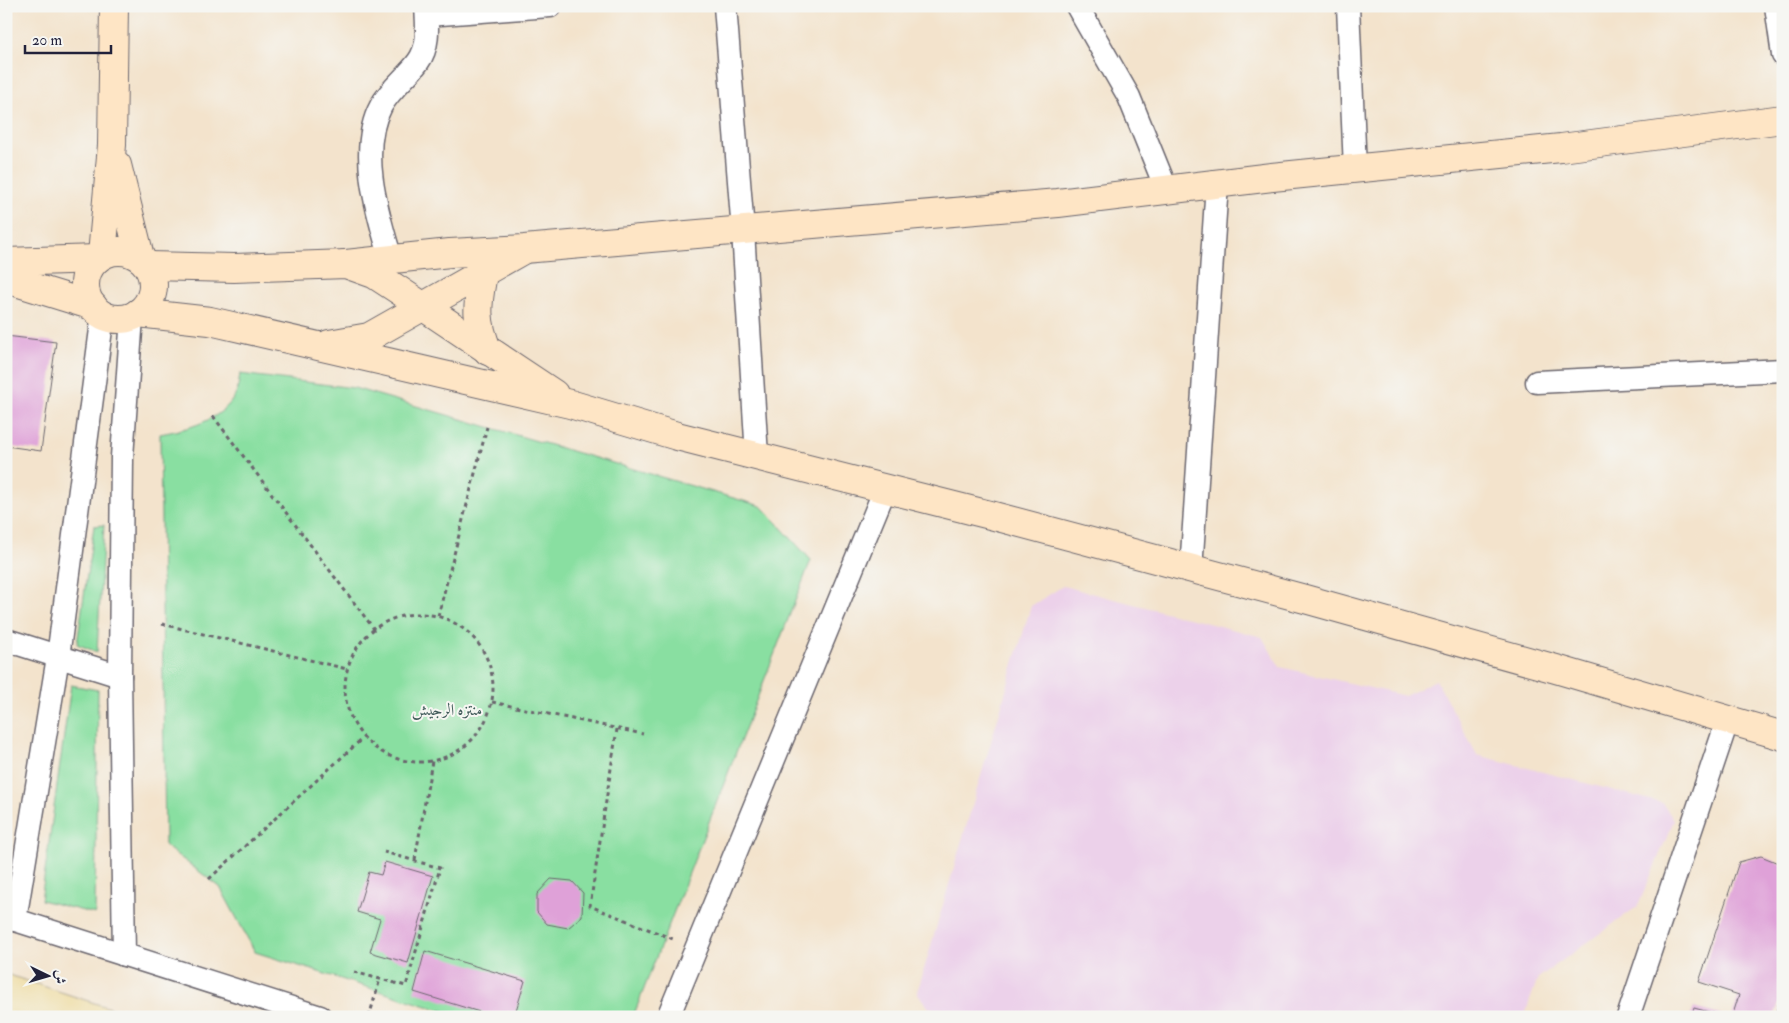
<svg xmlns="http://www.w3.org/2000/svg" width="1789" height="1023" font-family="'IM FELL Double Pica',Amiri,serif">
<rect width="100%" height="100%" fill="#f6f6f2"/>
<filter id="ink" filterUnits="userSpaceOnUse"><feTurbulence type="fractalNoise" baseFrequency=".02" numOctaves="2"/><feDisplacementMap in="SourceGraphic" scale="10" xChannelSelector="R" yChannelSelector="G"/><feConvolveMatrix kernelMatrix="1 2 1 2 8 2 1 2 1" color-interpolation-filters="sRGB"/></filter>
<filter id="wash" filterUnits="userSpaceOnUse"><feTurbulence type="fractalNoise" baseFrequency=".0096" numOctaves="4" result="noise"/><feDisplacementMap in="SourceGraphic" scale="20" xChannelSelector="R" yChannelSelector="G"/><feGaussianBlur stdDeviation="1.12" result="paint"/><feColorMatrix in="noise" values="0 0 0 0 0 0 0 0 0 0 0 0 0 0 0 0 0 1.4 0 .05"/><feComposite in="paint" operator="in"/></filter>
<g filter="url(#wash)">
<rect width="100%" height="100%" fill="#f3e3cc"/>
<!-- built -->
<polygon fill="#ecd1ea" points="1063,586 1262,637 1280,667 1405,696 1436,680 1477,755 1662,803 1674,820 1638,906 1538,978 1524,1017 982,1017 929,1008 917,993 1031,606"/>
<!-- green -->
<g fill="#89dfa1" stroke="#56806e">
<path d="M240,374L354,388L761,506L811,560L633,1017H462L255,952L220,887L165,846L160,434C187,429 222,421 236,394C238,388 239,380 240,374Z"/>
<polygon points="104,525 97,652 77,644 94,526"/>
<polygon points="71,685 98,690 95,914 41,900"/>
</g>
<!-- sand -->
<polygon fill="#eeda9e" stroke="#887e6c" points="6,974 137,1017 6,1017"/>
<g id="blocks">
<!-- building -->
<g fill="#dfa1d8">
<polygon points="6,336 56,342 41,451 6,446"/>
<polygon points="1761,856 1783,865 1783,991 1774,1017 1732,1017 1739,995 1699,982 1739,862"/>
<polygon points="385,862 433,876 408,963 370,952 380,919 357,912 369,872 381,875"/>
<polygon points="551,879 572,881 583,893 582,916 568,928 547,924 537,912 537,894"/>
<polygon points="425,951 525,981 514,1017 496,1017 414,992"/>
<polygon points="1694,1008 1724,1016 1724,1017 1690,1017"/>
</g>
</g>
</g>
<g filter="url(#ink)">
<use href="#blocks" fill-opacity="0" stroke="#6b666e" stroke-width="1"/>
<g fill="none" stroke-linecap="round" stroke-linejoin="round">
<defs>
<g id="street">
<polyline points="725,6 743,231 757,456"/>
<polyline points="1077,6 1129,97 1167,191"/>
<polyline points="1348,6 1355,169"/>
<polyline points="1776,6 1783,55"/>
<polyline points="427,15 550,6"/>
<path d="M391,259C378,215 357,150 381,106C390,89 407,77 418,62C430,46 427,25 426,6"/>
<polyline points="1537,382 1783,370"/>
<polyline points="1191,570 1217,184"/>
<polyline points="6,640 120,676"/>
<polyline points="6,917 320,1017"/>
<polyline points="15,920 58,657 103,314"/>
<polyline points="124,955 120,676 122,457 132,317"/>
<polyline points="668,1017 885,489"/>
<polyline points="1628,1017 1728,719"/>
</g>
<g id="secondary">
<polyline points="117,165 140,257"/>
<circle cx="119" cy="285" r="34"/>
<polyline points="102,255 112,145 114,6"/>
<polyline points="6,262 97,259"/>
<polyline points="346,264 450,253 524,249 1058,203 1272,177 1561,148 1783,119"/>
<polyline points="149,266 234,268 346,264 374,274 397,289 554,394"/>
<path d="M483,274C477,305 475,321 488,351"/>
<polyline points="6,279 93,306"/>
<polyline points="138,313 210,321 570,404 677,436 994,516 1305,599 1556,669 1783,736"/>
<polyline points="329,344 369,337 521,251"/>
</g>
</defs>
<!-- street casing -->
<use href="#street" stroke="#6b666e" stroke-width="25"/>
<!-- secondary casing -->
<use href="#secondary" stroke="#6b666e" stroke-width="30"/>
<!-- path -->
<g stroke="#6b666e" stroke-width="3" stroke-dasharray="4 4" stroke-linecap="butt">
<polyline points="213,416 374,629"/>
<circle cx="419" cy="688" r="74"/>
<polyline points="438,616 487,427"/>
<polyline points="162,624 347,669"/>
<polyline points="492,702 643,734"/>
<polyline points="617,729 590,906 673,939"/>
<polyline points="415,860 432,761"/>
<polyline points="209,879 364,737"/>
<polyline points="354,972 406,986 440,868 384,852"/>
<polyline points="369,1017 380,979"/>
</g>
<!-- street -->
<use href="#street" stroke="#fff" stroke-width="22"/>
<!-- secondary -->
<use href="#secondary" stroke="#fee5c5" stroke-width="28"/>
</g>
</g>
<g text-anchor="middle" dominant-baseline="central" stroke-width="4" stroke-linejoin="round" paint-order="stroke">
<!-- park labels -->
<g font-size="16" fill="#415b5a" stroke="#f6f6f2">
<text x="447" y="710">منتزه الرجيش</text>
</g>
</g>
<!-- margin -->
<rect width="1789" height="1023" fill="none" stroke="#f6f6f2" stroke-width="25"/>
<!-- north arrow -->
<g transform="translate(48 976) rotate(95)" stroke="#f6f6f2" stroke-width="4" paint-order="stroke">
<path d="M0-4L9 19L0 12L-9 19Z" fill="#22223b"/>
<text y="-8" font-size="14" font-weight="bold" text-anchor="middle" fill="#22223b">ش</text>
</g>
<!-- scale -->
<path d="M25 45v8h86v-8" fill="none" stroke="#22223b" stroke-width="2.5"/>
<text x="32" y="45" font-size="15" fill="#22223b" stroke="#f6f6f2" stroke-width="4" paint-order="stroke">20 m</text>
</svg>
